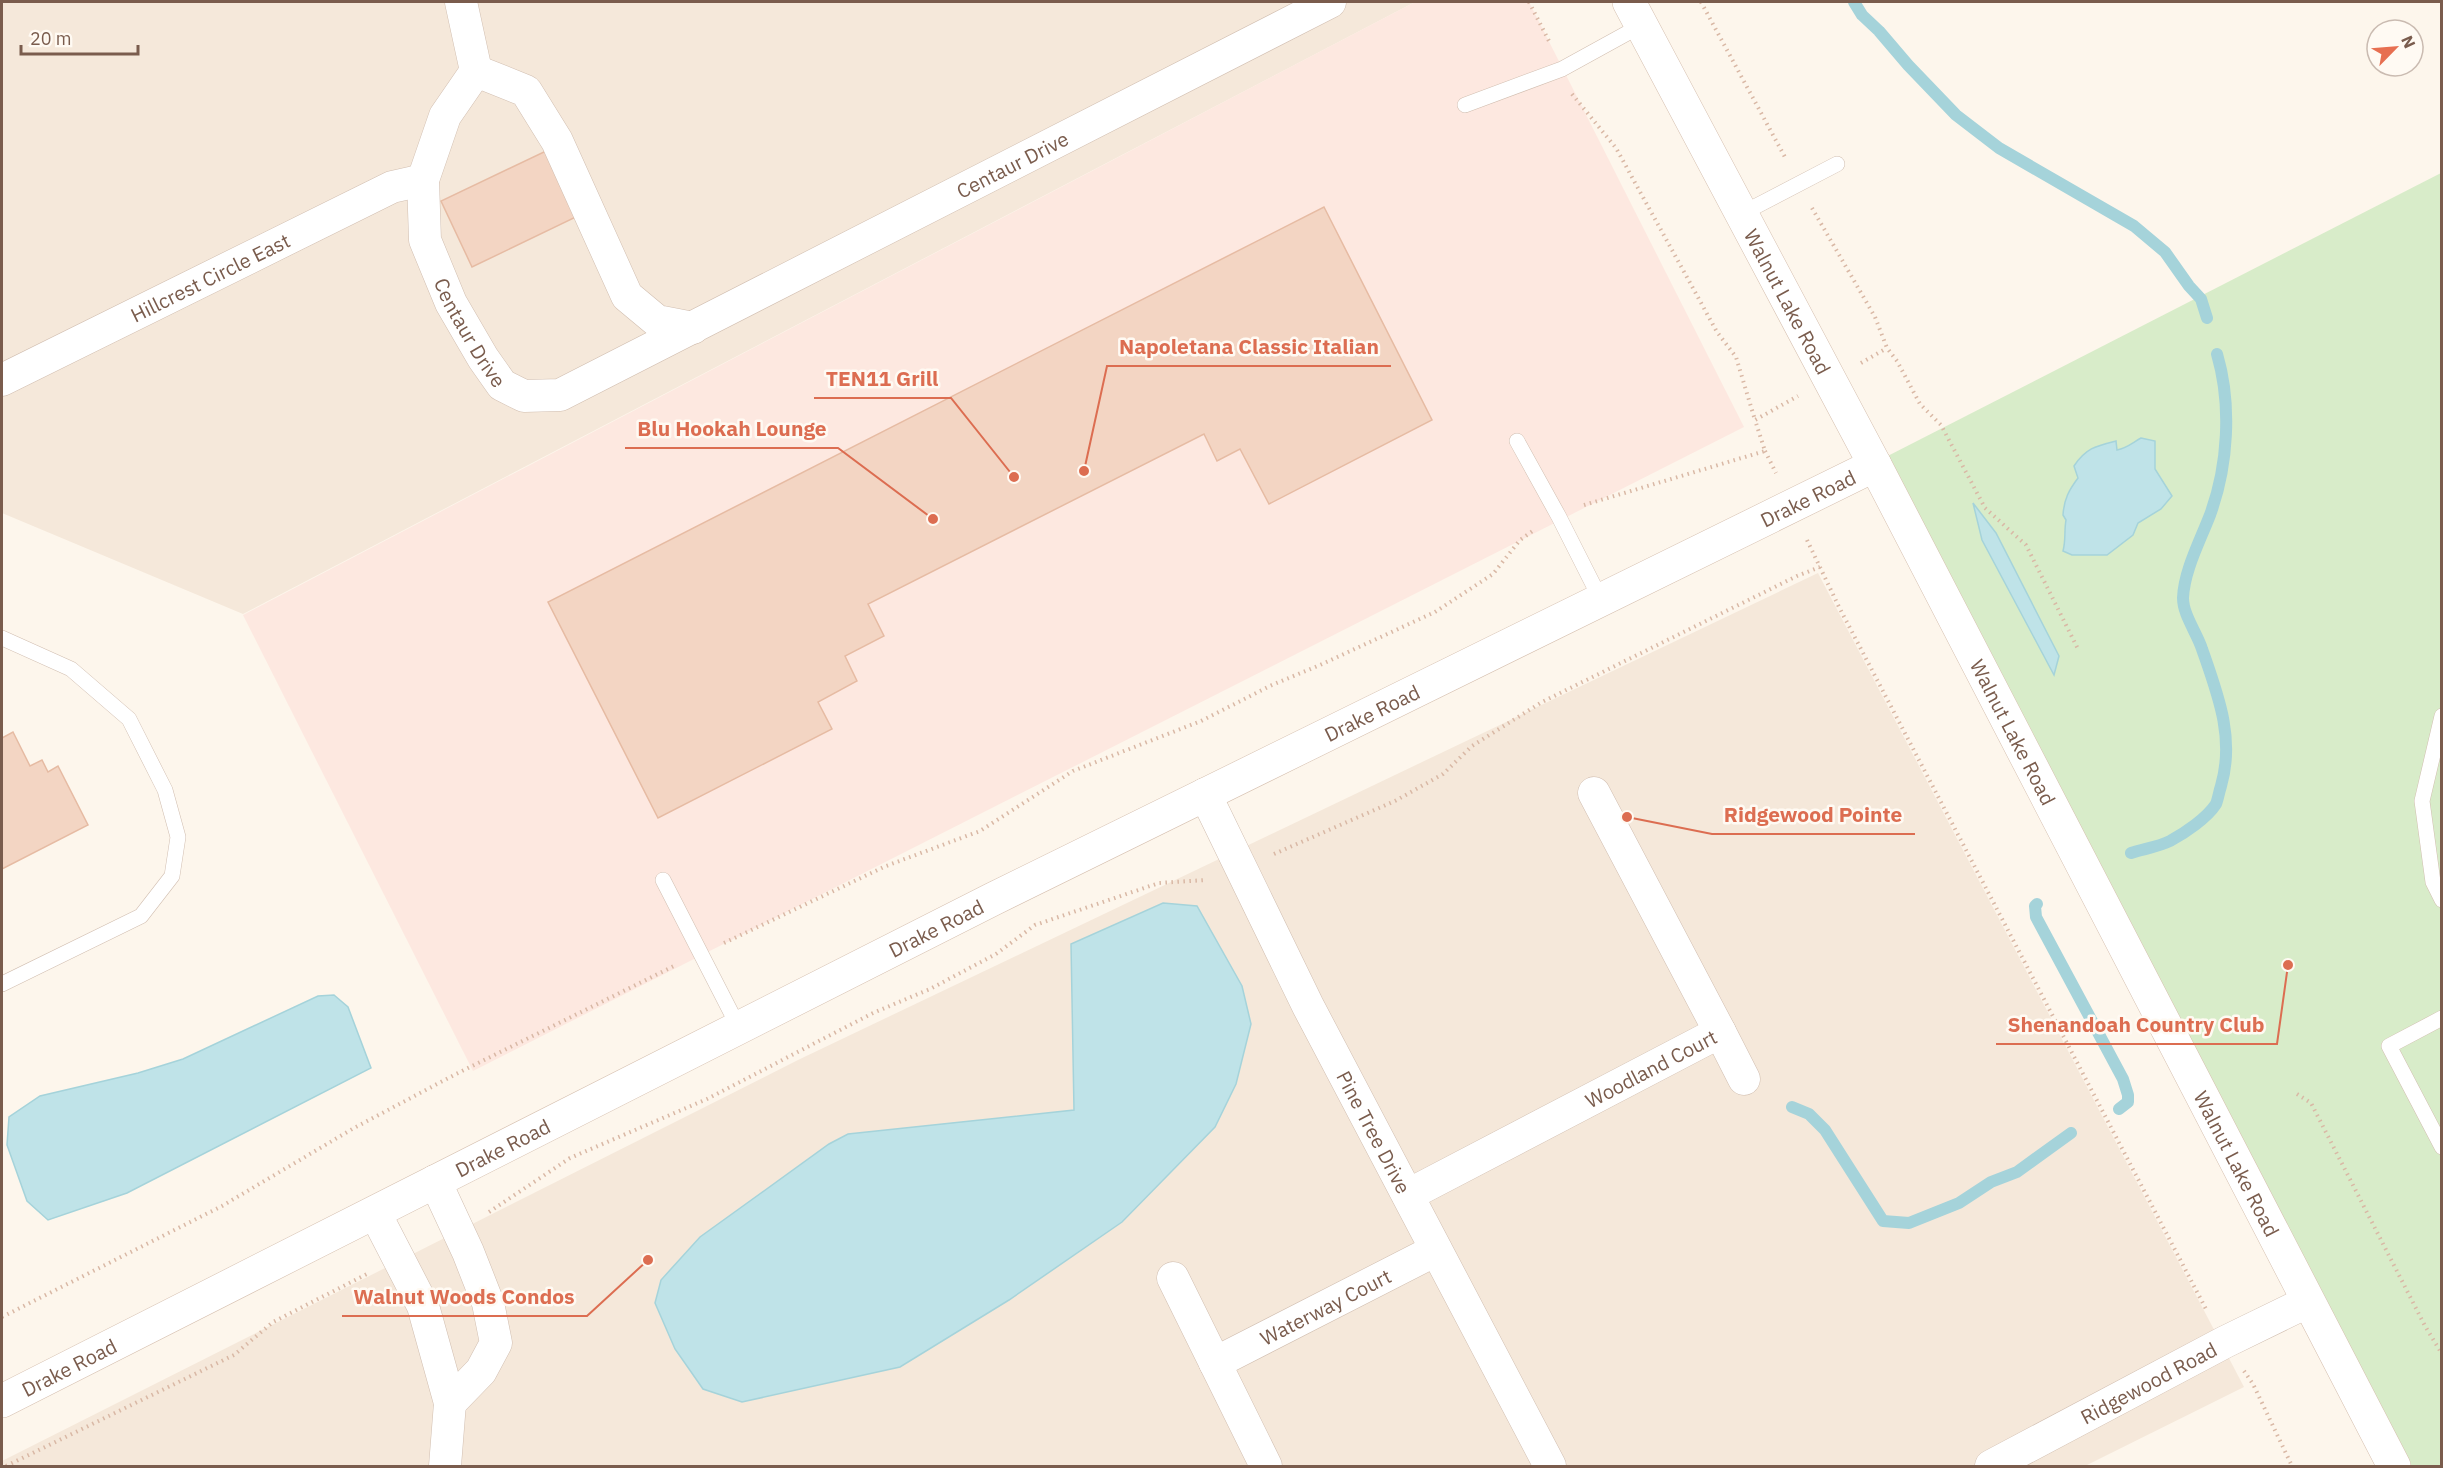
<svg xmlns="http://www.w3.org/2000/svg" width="2443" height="1468" font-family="'IBM Plex Sans',sans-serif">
<rect width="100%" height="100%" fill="#fdf6ec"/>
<!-- residential -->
<g fill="#f5e8da">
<polygon points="2,2 1415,2 243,614 2,513"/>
<polygon points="1818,573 2244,1387 2085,1466 2,1466 2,1461 798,1060"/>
</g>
<!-- commercial -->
<polygon fill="#fde8e0" points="1415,2 1529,2 1744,427 473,1071 243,615"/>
<!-- green -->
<polygon fill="#d8ecc9" points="2441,173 2441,1466 2397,1466 1872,464"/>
<!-- water -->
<g fill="#bfe3e8" stroke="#a5d3da" stroke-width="1.5">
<path d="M2141,438L2155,441V469L2172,496L2161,509L2138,523L2133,535L2107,555H2072L2063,551C2066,540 2064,531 2066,520L2063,515C2064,499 2069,490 2078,478L2074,466C2086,448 2096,446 2116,441L2117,450C2127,448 2132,443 2141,438Z"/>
<polygon points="1973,503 1996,533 2059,656 2054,675 1982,540"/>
<polygon points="1163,903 1197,906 1242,986 1251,1024 1236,1084 1215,1127 1122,1222 1009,1300 900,1367 742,1402 703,1389 675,1349 655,1303 661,1280 700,1237 829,1144 848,1134 1074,1110 1071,944"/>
<polygon points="334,995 348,1007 371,1068 127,1193 48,1220 27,1201 7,1145 9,1117 40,1096 138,1073 183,1059 318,996"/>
</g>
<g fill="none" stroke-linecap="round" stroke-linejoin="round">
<!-- stream -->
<g stroke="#a5d3da" stroke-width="12">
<polyline points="1854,2 1862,15 1879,31 1908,65 1956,115 1999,148 2134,226 2165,252 2189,286 2201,299 2207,318"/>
<path d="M2131,853C2143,849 2158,847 2170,841C2185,833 2207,818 2216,804C2218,799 2219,792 2221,786C2235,738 2218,695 2202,649C2197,633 2183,615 2183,598C2184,571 2200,541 2210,515C2228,466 2232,405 2217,354"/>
<polyline points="2037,904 2035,906 2036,917 2123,1079 2128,1095 2128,1102 2119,1109"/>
<polyline points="1792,1107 1809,1114 1825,1130 1883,1221 1909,1223 1959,1203 1991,1182 2017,1172 2071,1133"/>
</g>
</g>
<!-- building -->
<g fill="#f3d5c3" stroke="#e6bba3" stroke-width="1.5">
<polygon points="546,151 578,216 472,267 441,201"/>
<polygon points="1324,207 1432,420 1269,504 1240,449 1217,461 1204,434 868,604 884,636 845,656 857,681 818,702 832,729 658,818 548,602"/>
<polygon points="13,732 30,766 42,760 48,772 58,766 88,825 2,869 2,738"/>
</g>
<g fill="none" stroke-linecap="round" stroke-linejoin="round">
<defs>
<g id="lane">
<polyline points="1465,105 1562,69 1642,25"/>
<polyline points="1741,214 1837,164"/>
<polyline points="1517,441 1559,517 1601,600"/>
<polyline points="2,638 71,669 129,719 165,790 178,837 172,876 141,916 2,984"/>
<polyline points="2442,716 2422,801 2433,882 2442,900"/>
<polyline points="663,880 739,1028"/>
<polyline points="2442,1018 2389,1046 2442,1147"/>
</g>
<g id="street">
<path id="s1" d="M461,2L476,71L445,116L423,180L425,240L451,303L483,358L502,385L524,396L560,395L1330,2"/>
<polyline points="476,71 526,91 557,141 627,296 657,321 693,328"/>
<path id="s2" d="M2,380L392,187L423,180"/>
<path id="s3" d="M1205,794L1308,1006L1550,1466"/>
<polyline points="1720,1032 1744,1079"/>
<path id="s4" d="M1408,1195L1720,1032L1594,793"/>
<polyline points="375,1213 423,1306 450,1403 481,1371 496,1343 488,1303 468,1252 435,1181"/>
<polyline points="1173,1278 1266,1466"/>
<path id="s5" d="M1215,1363L1436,1250"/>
<polyline points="445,1466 450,1403"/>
<path id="s6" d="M1991,1466L2225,1342L2307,1302"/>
</g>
<g id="secondary">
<path id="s7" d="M1629,2L1875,465L2394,1466"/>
<path id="s8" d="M2,1401L993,899L1875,465"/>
</g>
</defs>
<!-- lane casing -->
<use href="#lane" stroke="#d1beb0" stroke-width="16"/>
<!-- street casing -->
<use href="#street" stroke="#d1beb0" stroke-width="33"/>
<!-- secondary casing -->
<use href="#secondary" stroke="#d6c0b0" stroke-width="34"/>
<!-- path -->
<g stroke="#d9b8a5" stroke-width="4" stroke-dasharray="1.5 4.5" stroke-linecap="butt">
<polyline points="1529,2 1550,43"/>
<polyline points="1701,2 1786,159"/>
<polyline points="1572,94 1616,148 1717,332 1736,357 1755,420"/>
<polyline points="1812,208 1875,317 1887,348 1897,361 1920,404 1941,425 1985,508 2026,545 2078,649"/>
<polyline points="1861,363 1887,348"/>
<polyline points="1765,451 1776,473"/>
<polyline points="1584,505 1765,451 1755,420 1798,396"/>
<polyline points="1807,540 1839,607 2207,1311"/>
<polyline points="1274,854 1395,801 1443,774 1472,746 1542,702 1797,576 1820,567"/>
<polyline points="724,943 886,866 980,831 1073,771 1201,721 1272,685 1320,665 1435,612 1493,574 1520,540 1534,530"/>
<polyline points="2297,1094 2311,1103 2425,1326 2442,1354"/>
<polyline points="489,1212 570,1158 707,1099 873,1013 930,989 996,954 1035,925 1159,883 1206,880"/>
<polyline points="2,1317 222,1206 354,1128 456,1074 676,965"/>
<polyline points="2244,1371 2253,1384 2292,1466"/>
<polyline points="6,1466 234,1355 273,1322 367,1274"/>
</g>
<!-- lane -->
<use href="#lane" stroke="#fff" stroke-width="15"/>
<!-- street -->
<use href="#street" stroke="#fff" stroke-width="32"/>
<!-- secondary -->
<use href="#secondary" stroke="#fff" stroke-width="33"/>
</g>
<g text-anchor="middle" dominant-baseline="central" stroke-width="5" stroke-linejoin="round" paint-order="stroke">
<!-- street labels -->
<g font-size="20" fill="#7a5c4d" stroke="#fffaf3">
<text stroke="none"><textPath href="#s1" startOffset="986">Centaur Drive</textPath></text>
<text stroke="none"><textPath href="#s2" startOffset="232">Hillcrest Circle East</textPath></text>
<text stroke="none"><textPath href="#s7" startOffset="339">Walnut Lake Road</textPath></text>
<text stroke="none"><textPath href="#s1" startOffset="356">Centaur Drive</textPath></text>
<text stroke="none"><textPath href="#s8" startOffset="2019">Drake Road</textPath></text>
<text stroke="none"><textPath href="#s8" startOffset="1533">Drake Road</textPath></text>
<text stroke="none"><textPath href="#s7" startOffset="825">Walnut Lake Road</textPath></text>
<text stroke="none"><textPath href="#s8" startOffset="1047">Drake Road</textPath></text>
<text stroke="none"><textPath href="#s4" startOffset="274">Woodland Court</textPath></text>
<text stroke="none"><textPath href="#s3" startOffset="378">Pine Tree Drive</textPath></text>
<text stroke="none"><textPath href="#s8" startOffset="561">Drake Road</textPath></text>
<text stroke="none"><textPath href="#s7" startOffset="1311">Walnut Lake Road</textPath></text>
<text stroke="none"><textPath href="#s5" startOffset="124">Waterway Court</textPath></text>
<text stroke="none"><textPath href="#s8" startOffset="75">Drake Road</textPath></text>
<text stroke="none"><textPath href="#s6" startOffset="178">Ridgewood Road</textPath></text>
</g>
</g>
<!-- callouts -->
<path fill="none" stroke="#dc6d51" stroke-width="2" d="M1084 471L1107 366H1391M1014 477L951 398H814M933 519L838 448H625M1627 817L1712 834H1915M2288 965L2277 1044H1996M648 1260L587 1316H342"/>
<g fill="#dc6d51" stroke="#fffaf3" stroke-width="2">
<circle cx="1084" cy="471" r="6"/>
<circle cx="1014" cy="477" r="6"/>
<circle cx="933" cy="519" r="6"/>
<circle cx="1627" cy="817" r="6"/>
<circle cx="2288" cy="965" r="6"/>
<circle cx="648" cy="1260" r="6"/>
</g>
<g font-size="21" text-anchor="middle" font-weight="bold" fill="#dc6d51" stroke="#fffaf3" stroke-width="5" stroke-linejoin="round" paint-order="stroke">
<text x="1249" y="354">Napoletana Classic Italian</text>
<text x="882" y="386">TEN11 Grill</text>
<text x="732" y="436">Blu Hookah Lounge</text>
<text x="1813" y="822">Ridgewood Pointe</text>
<text x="2136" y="1032">Shenandoah Country Club</text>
<text x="464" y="1304">Walnut Woods Condos</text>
</g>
<!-- border -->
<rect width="2443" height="1468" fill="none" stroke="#7a5c4d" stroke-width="6"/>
<!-- north arrow -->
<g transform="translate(2395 48) rotate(65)"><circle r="28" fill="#fffaf3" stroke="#cabbb1" stroke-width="1.5"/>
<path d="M0-4.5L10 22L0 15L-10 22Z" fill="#e76f51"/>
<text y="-9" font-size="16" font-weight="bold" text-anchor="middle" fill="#7a5c4d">N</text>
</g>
<!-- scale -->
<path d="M21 45v9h117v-9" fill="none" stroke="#7a5c4d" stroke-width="3"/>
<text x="30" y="45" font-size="18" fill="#7a5c4d" stroke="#fffaf3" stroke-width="4.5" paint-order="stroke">20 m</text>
</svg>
